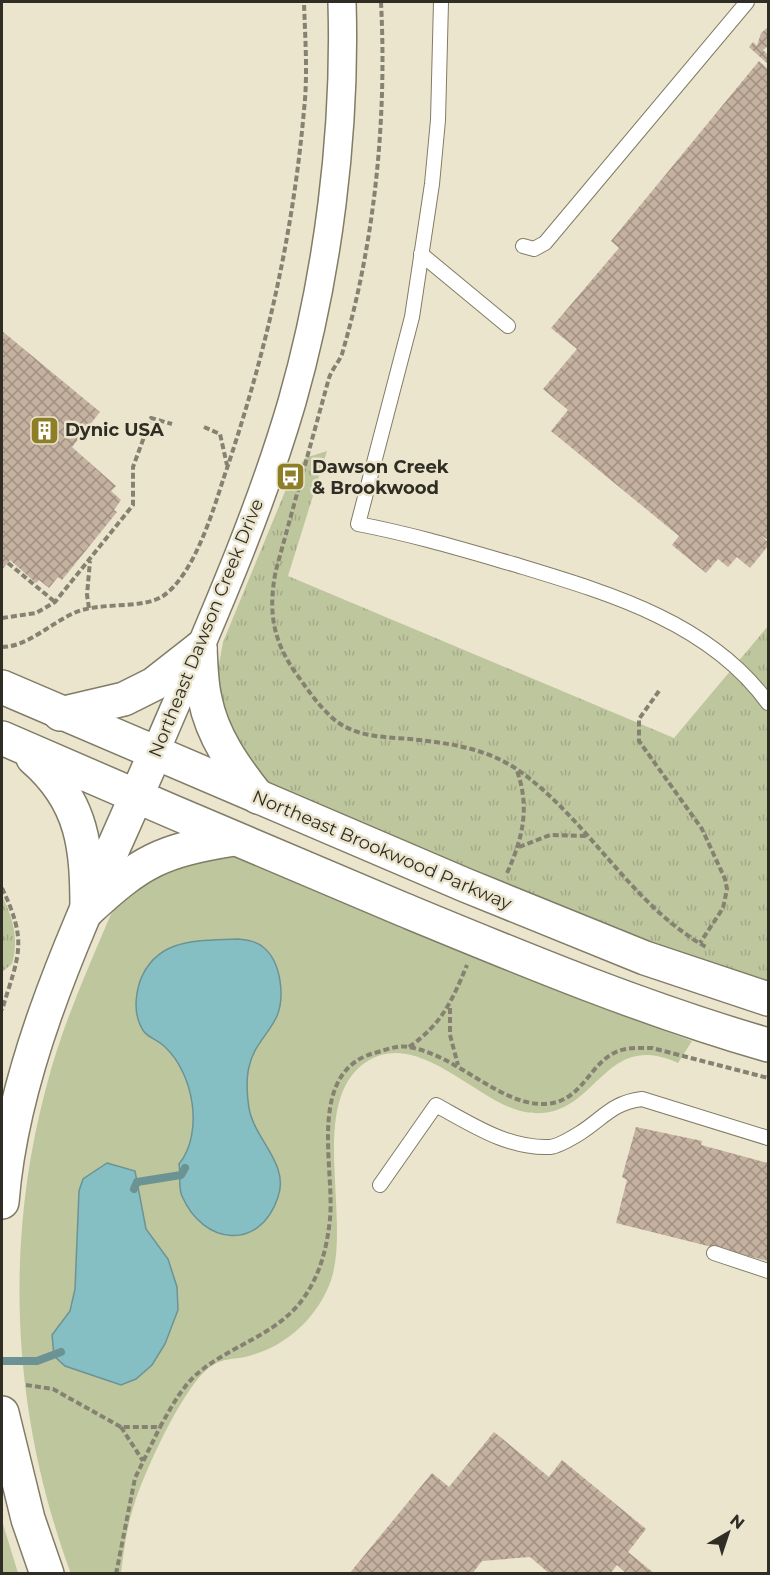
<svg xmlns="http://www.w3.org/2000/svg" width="770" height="1575" font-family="Montserrat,sans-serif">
<defs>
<pattern id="grass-tufts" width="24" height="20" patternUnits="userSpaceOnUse" patternTransform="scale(1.5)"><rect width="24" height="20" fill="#bec69e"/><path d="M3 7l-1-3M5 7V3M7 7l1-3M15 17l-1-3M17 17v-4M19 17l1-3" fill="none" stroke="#a4aa88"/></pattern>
<pattern id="building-cross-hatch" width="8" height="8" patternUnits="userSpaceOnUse" patternTransform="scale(1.5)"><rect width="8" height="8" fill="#c4b1a0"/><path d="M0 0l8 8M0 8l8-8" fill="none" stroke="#a09082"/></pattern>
</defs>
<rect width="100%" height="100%" fill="#ebe5cd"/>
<!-- grass -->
<g fill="url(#grass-tufts)">
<polygon points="327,451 288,576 674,738 768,626 768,985 639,941 256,778 225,735 215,686 223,642 289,482 305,458"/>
<path d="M2,896C13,918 19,939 12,964L2,972Z"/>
</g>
<!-- green -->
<g fill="#bec69e">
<path d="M194,853L241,856L596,1006L692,1041L678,1063C600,1027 597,1125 525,1112C476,1103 415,1023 362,1065C307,1109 355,1229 328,1288C312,1323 283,1348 245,1357C234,1359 222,1359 213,1365C186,1380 145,1471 135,1502C127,1525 124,1549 121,1573L71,1574C13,1417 3,1249 46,1088C61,1028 87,971 111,914L120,899Z"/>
<polygon points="2,1520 3,1524 18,1573 2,1573"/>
</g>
<!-- water -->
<g fill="#86bfc3" stroke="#6c9393" stroke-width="1.5">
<path d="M238,939C247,940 256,941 263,947C281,961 285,996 277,1016C269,1034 253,1046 249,1067C246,1079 247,1097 249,1108C254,1139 290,1164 278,1197C260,1252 203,1245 182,1196C178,1188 181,1174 179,1164C204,1133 194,1073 164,1046C153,1036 145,1039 139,1022C134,1009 136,994 140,981C157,937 198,941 238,939Z"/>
<polygon points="107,1163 135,1171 146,1229 168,1259 177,1287 178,1310 165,1344 152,1365 136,1379 121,1385 65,1366 54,1356 52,1335 70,1311 75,1289 79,1191 83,1179"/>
</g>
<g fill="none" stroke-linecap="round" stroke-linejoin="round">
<!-- stream -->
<g stroke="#6c9393" stroke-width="8">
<polyline points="134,1189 137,1182 181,1175 185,1168"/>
<polyline points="2,1361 37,1361 61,1352"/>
</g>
</g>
<!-- building -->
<g fill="url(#building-cross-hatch)">
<polygon points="768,27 768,46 763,50 768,55 768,64 749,47 753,42 757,46 761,33"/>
<polygon points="759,61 768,69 768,540 762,536 768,542 768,546 750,568 737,557 728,567 718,559 706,573 672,545 679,536 551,431 568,410 543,389 577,349 551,328 619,248 611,241"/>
<polygon points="2,331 100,412 72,447 116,486 111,491 121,500 114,510 117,512 62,580 58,577 49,588 39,580 36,583 10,560 2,570"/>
<polygon points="636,1127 702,1141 701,1145 768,1163 768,1261 616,1223 627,1180 622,1177"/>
<polygon points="494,1432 549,1477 562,1460 646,1529 628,1552 655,1574 627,1574 617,1565 610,1574 550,1574 530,1557 482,1561 472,1574 349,1574 432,1473 449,1487"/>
</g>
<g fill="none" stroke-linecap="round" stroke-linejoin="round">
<defs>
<g id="lane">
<path d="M441,2L438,120L432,184L412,317L358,524C411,534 461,549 513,564C605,592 709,621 768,703"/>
<polyline points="523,246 534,249 545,243 747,2"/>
<polyline points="421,254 508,326"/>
<path d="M380,1185L436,1105C471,1124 508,1149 550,1147C559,1146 572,1138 580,1133C604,1118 611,1103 642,1099L768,1138"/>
<polyline points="714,1253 768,1271"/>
</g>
<path id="street" d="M155,753C204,638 257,522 292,402C328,276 346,133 342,2"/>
<g id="secondary">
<path d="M2,1202C14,1048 95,894 155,753"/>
<polyline points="2,1413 28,1519 47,1574"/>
</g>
<g id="primary">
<path d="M200,648C201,665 201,683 205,699C212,736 235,768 258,797"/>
<polyline points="2,687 465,885 645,958 768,999"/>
<polyline points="60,714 124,699 154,684 200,648"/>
<path d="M2,738C135,796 268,853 402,909C523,959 643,1009 768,1045"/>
<path d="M33,758C84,802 87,849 87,911"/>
<path d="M87,911C141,861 160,851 234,839"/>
</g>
</defs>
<!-- lane casing -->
<use href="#lane" stroke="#817c66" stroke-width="16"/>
<!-- street casing -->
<use href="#street" stroke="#817c66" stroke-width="30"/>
<!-- secondary casing -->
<use href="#secondary" stroke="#817c66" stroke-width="36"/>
<!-- primary casing -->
<use href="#primary" stroke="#817c66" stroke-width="36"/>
<!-- path -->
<g stroke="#858272" stroke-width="4" stroke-dasharray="6 3" stroke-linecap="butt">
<path d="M381,2C387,118 375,242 342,354C339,362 332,369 329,378L276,570C268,609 272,639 295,672C308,690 319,707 336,721C357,737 385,737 410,739C448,743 486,748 518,770C588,819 630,904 706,947"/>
<polyline points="204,427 220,434 227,465"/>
<polyline points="8,563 55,602"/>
<polyline points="89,608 87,595 90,561"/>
<polyline points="2,618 36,613 55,602 133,505 133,467 151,418 172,424"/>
<path d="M2,647C27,647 51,623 74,613C100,601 141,610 163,596C194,575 213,511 224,477C265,357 293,236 304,110C308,74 305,37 304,2"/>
<polyline points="659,691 639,719 639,741 702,829 725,879 727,889 723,908 700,943"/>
<polyline points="519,847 550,835 586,836"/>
<path d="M507,873C523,838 530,807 517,771"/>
<path d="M2,888C28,943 19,954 2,1010"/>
<polyline points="450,1008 450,1035 458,1065"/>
<path d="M409,1047C442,1024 452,1001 467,965"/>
<path d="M26,1385L53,1389L121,1427H160C172,1406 183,1384 203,1369C237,1343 280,1333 305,1296C321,1272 327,1247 330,1219C335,1166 305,1069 378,1052C388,1049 399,1045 409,1047C456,1055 498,1103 541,1104C582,1105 587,1065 616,1052C627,1047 640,1048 652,1048L768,1078"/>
<polyline points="121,1427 143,1461"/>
<polyline points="116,1574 135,1478 160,1427"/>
</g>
<!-- lane -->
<use href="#lane" stroke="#fff" stroke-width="14"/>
<!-- street -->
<use href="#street" stroke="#fff" stroke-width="27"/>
<!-- secondary -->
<use href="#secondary" stroke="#fff" stroke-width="33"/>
<!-- primary -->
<use href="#primary" stroke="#fff" stroke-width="33"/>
</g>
<!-- icons -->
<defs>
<symbol id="building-square" viewBox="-11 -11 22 22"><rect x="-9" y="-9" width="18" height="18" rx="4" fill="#8e7f26" stroke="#ebe5cd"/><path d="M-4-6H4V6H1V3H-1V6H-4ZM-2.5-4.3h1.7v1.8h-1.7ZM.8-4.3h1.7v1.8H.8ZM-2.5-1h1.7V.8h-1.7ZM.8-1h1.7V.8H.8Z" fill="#fff"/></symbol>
<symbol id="bus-square" viewBox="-11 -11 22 22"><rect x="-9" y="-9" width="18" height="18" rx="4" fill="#8e7f26" stroke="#ebe5cd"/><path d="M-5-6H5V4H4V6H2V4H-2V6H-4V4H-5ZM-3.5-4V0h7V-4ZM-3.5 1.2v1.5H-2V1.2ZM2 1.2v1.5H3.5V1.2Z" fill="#fff"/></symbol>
</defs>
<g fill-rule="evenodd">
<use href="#building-square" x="28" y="414" width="33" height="33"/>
<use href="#bus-square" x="274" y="460" width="33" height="33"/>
</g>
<g text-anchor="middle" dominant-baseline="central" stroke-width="5" stroke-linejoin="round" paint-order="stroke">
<!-- poi labels -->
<g font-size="18" font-weight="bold" fill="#2f2d24" stroke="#ebe5cd" text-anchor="start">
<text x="65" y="430">Dynic USA</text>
<text x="312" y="467">Dawson Creek<tspan x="312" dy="21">&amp; Brookwood</tspan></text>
</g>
<!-- street labels -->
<g font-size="18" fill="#2f2d24" stroke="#ebe5cd">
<text transform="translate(206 628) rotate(-68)">Northeast Dawson Creek Drive</text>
<text transform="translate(382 850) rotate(23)">Northeast Brookwood Parkway</text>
</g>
</g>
<!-- border -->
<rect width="770" height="1575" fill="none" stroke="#2f2d24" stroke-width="6"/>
<!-- north arrow -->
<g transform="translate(728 1533) rotate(39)" stroke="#ebe5cd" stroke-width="4.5" paint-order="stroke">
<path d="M0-4.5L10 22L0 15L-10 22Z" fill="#2f2d24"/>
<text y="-9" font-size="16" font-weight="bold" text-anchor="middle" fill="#2f2d24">N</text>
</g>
</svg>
